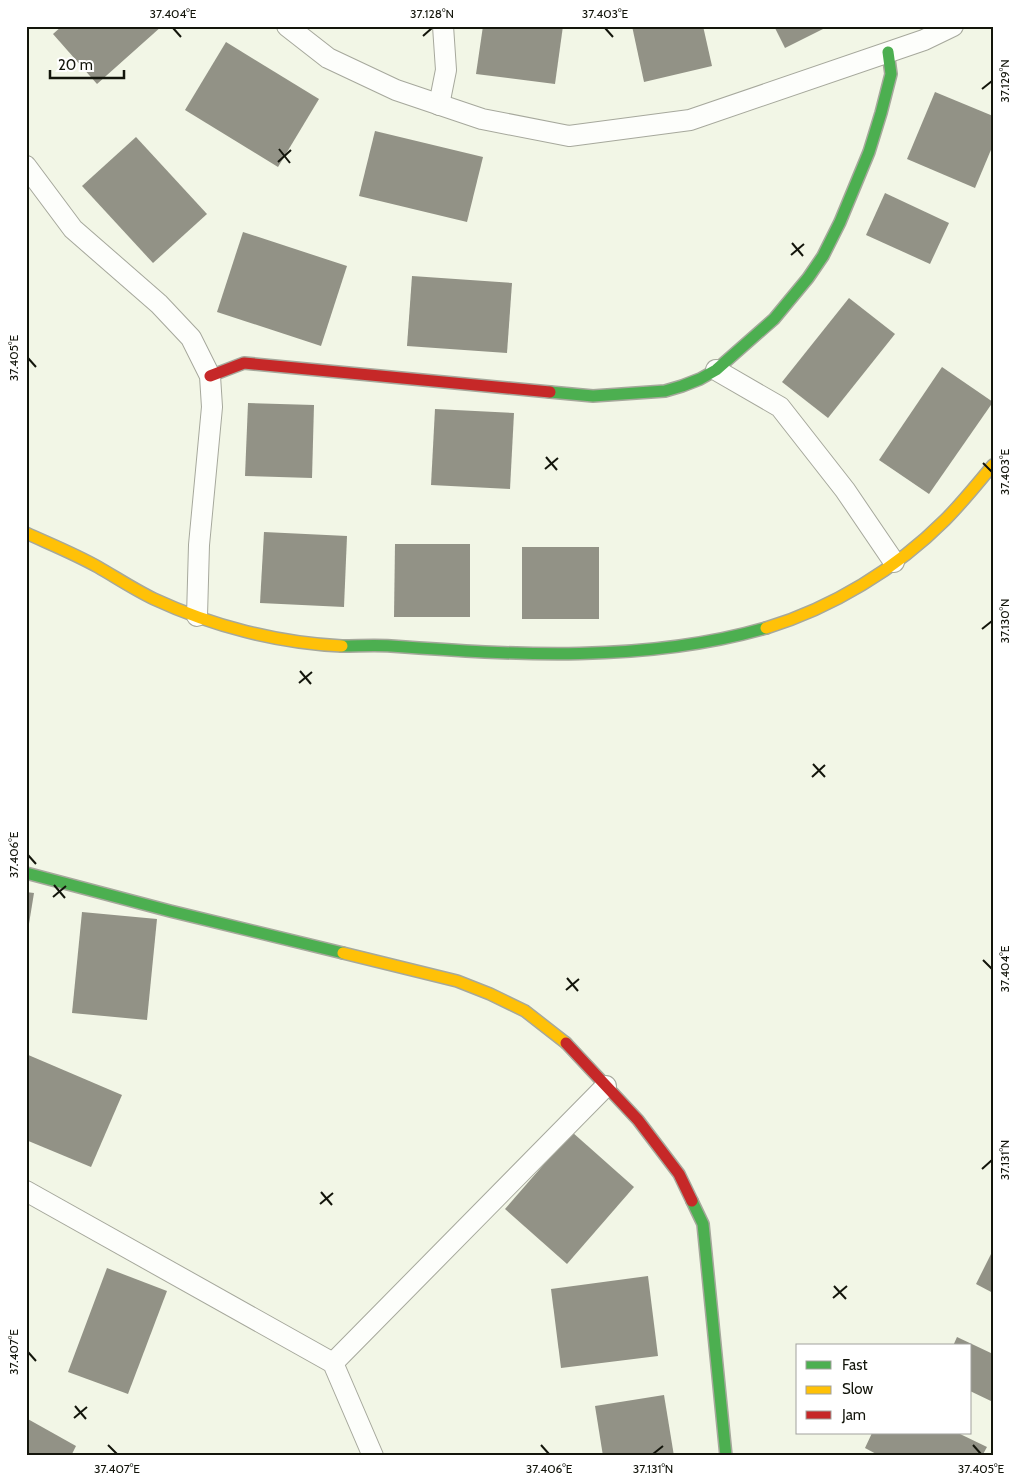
<svg xmlns="http://www.w3.org/2000/svg" width="1019" height="1482" font-family="Cabin,sans-serif">
<rect width="100%" height="100%" fill="#f2f6e6"/>
<!-- building -->
<g fill="#929286">
<polygon points="62,26 162,26 97,84 53,34"/>
<polygon points="483,26 563,26 555,84 476,74"/>
<polygon points="632,26 703,26 712,66 644,82"/>
<polygon points="774,26 829,26 785,48"/>
<polygon points="226,42 319,99 278,167 185,110"/>
<polygon points="935,92 993,116 993,145 975,188 907,159"/>
<polygon points="375,131 483,157 467,222 359,196"/>
<polygon points="136,137 207,214 153,263 82,186"/>
<polygon points="885,193 949,223 930,264 866,235"/>
<polygon points="243,232 347,266 321,346 217,312"/>
<polygon points="412,276 512,283 507,353 407,346"/>
<polygon points="849,298 895,334 828,418 782,382"/>
<polygon points="942,367 993,402 929,494 879,460"/>
<polygon points="248,403 314,405 312,478 245,476"/>
<polygon points="435,409 514,413 510,489 431,485"/>
<polygon points="264,532 347,536 344,607 260,603"/>
<polygon points="395,544 470,544 470,617 394,617"/>
<rect x="522" y="547" width="77" height="72"/>
<polygon points="26,892 34,893 27,936 26,936"/>
<polygon points="82,912 157,919 147,1020 72,1013"/>
<polygon points="26,1054 122,1095 91,1167 26,1140"/>
<polygon points="572,1132 634,1187 567,1264 505,1209"/>
<polygon points="993,1250 993,1293 976,1284"/>
<polygon points="107,1268 167,1291 128,1394 68,1372"/>
<polygon points="648,1276 658,1356 561,1368 551,1289"/>
<polygon points="957,1337 993,1354 993,1402 970,1391 970,1346 953,1346"/>
<polygon points="664,1395 674,1456 603,1456 595,1406"/>
<polygon points="26,1418 76,1446 71,1456 26,1456"/>
<polygon points="872,1433 958,1433 987,1447 982,1456 880,1456 865,1448"/>
</g>
<g fill="none" stroke-linecap="round" stroke-linejoin="round">
<defs>
<g id="street">
<polyline points="287,26 328,58 396,90 482,119 569,136 690,120 924,40 953,26"/>
<polyline points="439,105 446,70 443,26"/>
<polyline points="26,166 73,229 159,304 191,338 210,376 212,407 199,545 197,616"/>
<polyline points="716,370 780,407 845,490 894,562"/>
<polyline points="26,1191 333,1363 373,1456"/>
<polyline points="333,1363 606,1086"/>
</g>
<g id="fast">
<polyline points="550,392 593,396 665,391 682,386 700,379 716,370 774,319 808,278 823,256 840,222 869,152 881,113 891,74 888,52"/>
<path d="M342,646C358,646 375,645 391,646C515,655 645,663 766,628"/>
<polyline points="26,873 170,911 343,953"/>
<polyline points="692,1201 703,1224 726,1456"/>
</g>
<g id="slow">
<path d="M26,533C50,544 75,554 98,567C117,578 135,590 154,599C212,626 278,643 342,646"/>
<path d="M766,628C832,608 896,569 945,520C962,503 977,484 993,465"/>
<polyline points="343,953 457,981 490,994 525,1011 566,1043"/>
</g>
<g id="jam">
<polyline points="210,376 244,363 550,392"/>
<polyline points="566,1043 638,1120 679,1174 692,1201"/>
</g>
</defs>
<!-- street casing -->
<use href="#street" stroke="#a6a89c" stroke-width="22"/>
<!-- fast casing -->
<use href="#fast" stroke="#a6a89c" stroke-width="14"/>
<!-- slow casing -->
<use href="#slow" stroke="#a6a89c" stroke-width="14"/>
<!-- jam casing -->
<use href="#jam" stroke="#a6a89c" stroke-width="14"/>
<!-- street -->
<use href="#street" stroke="#fdfefb" stroke-width="20"/>
<!-- fast -->
<use href="#fast" stroke="#4caf50" stroke-width="11"/>
<!-- slow -->
<use href="#slow" stroke="#ffc107" stroke-width="11"/>
<!-- jam -->
<use href="#jam" stroke="#c62828" stroke-width="11"/>
</g>
<!-- ticks -->
<path fill="none" stroke="#13150b" stroke-width="2" d="M173,28L181,37M605,28L613,37M423,36L432,28M982,89L992,81M279,149L290,163M278,162L291,150M792,243L803,256M791,255L804,244M28,358L36,367M546,457L557,470M983,463L992,472M545,469L558,458M982,629L992,621M300,671L311,684M299,683L312,672M813,764L825,777M812,777L825,765M28,855L36,864M54,885L65,898M53,897L66,886M983,960L992,969M567,978L578,991M566,990L579,979M982,1169L992,1160M321,1192L332,1205M320,1204L333,1193M834,1286L846,1299M833,1298L847,1286M28,1352L36,1361M75,1406L86,1419M74,1418L87,1407M108,1445L117,1454M541,1445L549,1454M973,1445L981,1454M653,1454L663,1446"/>
<!-- border -->
<rect width="1019" height="1482" fill="none" stroke="#ffffff" stroke-width="55"/>
<!-- legend -->
<rect x="796" y="1344" width="175" height="90" fill="#ffffff" stroke="#a1a19d"/>
<rect x="806" y="1361" width="25" height="8" fill="#4caf50" stroke="#a1a19d"/>
<text x="842" y="1370" font-size="15" fill="#13150b">Fast</text>
<rect x="806" y="1386" width="25" height="8" fill="#ffc107" stroke="#a1a19d"/>
<text x="842" y="1394" font-size="15" fill="#13150b">Slow</text>
<rect x="806" y="1411" width="25" height="8" fill="#c62828" stroke="#a1a19d"/>
<text x="842" y="1420" font-size="15" fill="#13150b">Jam</text>
<!-- scale -->
<path d="M50 70v8h74v-8" fill="none" stroke="#13150b" stroke-width="2.5"/>
<text x="58" y="70" font-size="15" fill="#13150b" stroke="#ffffff" stroke-width="4" paint-order="stroke">20 m</text>
<rect x="28" y="28" width="964" height="1426" fill="none" stroke="#13150b" stroke-width="2"/>
<g font-size="12" text-anchor="middle" fill="#13150b">
<text x="173" y="18">37.404°E</text>
<text x="432" y="18">37.128°N</text>
<text x="605" y="18">37.403°E</text>
<text transform="translate(1005 81) rotate(-90)" y="4">37.129°N</text>
<text transform="translate(14 358) rotate(-90)" y="4">37.405°E</text>
<text transform="translate(1005 472) rotate(-90)" y="4">37.403°E</text>
<text transform="translate(1005 621) rotate(-90)" y="4">37.130°N</text>
<text transform="translate(14 855) rotate(-90)" y="4">37.406°E</text>
<text transform="translate(1005 969) rotate(-90)" y="4">37.404°E</text>
<text transform="translate(1005 1160) rotate(-90)" y="4">37.131°N</text>
<text transform="translate(14 1352) rotate(-90)" y="4">37.407°E</text>
<text x="117" y="1473">37.407°E</text>
<text x="549" y="1473">37.406°E</text>
<text x="653" y="1473">37.131°N</text>
<text x="981" y="1473">37.405°E</text>
</g>
</svg>
